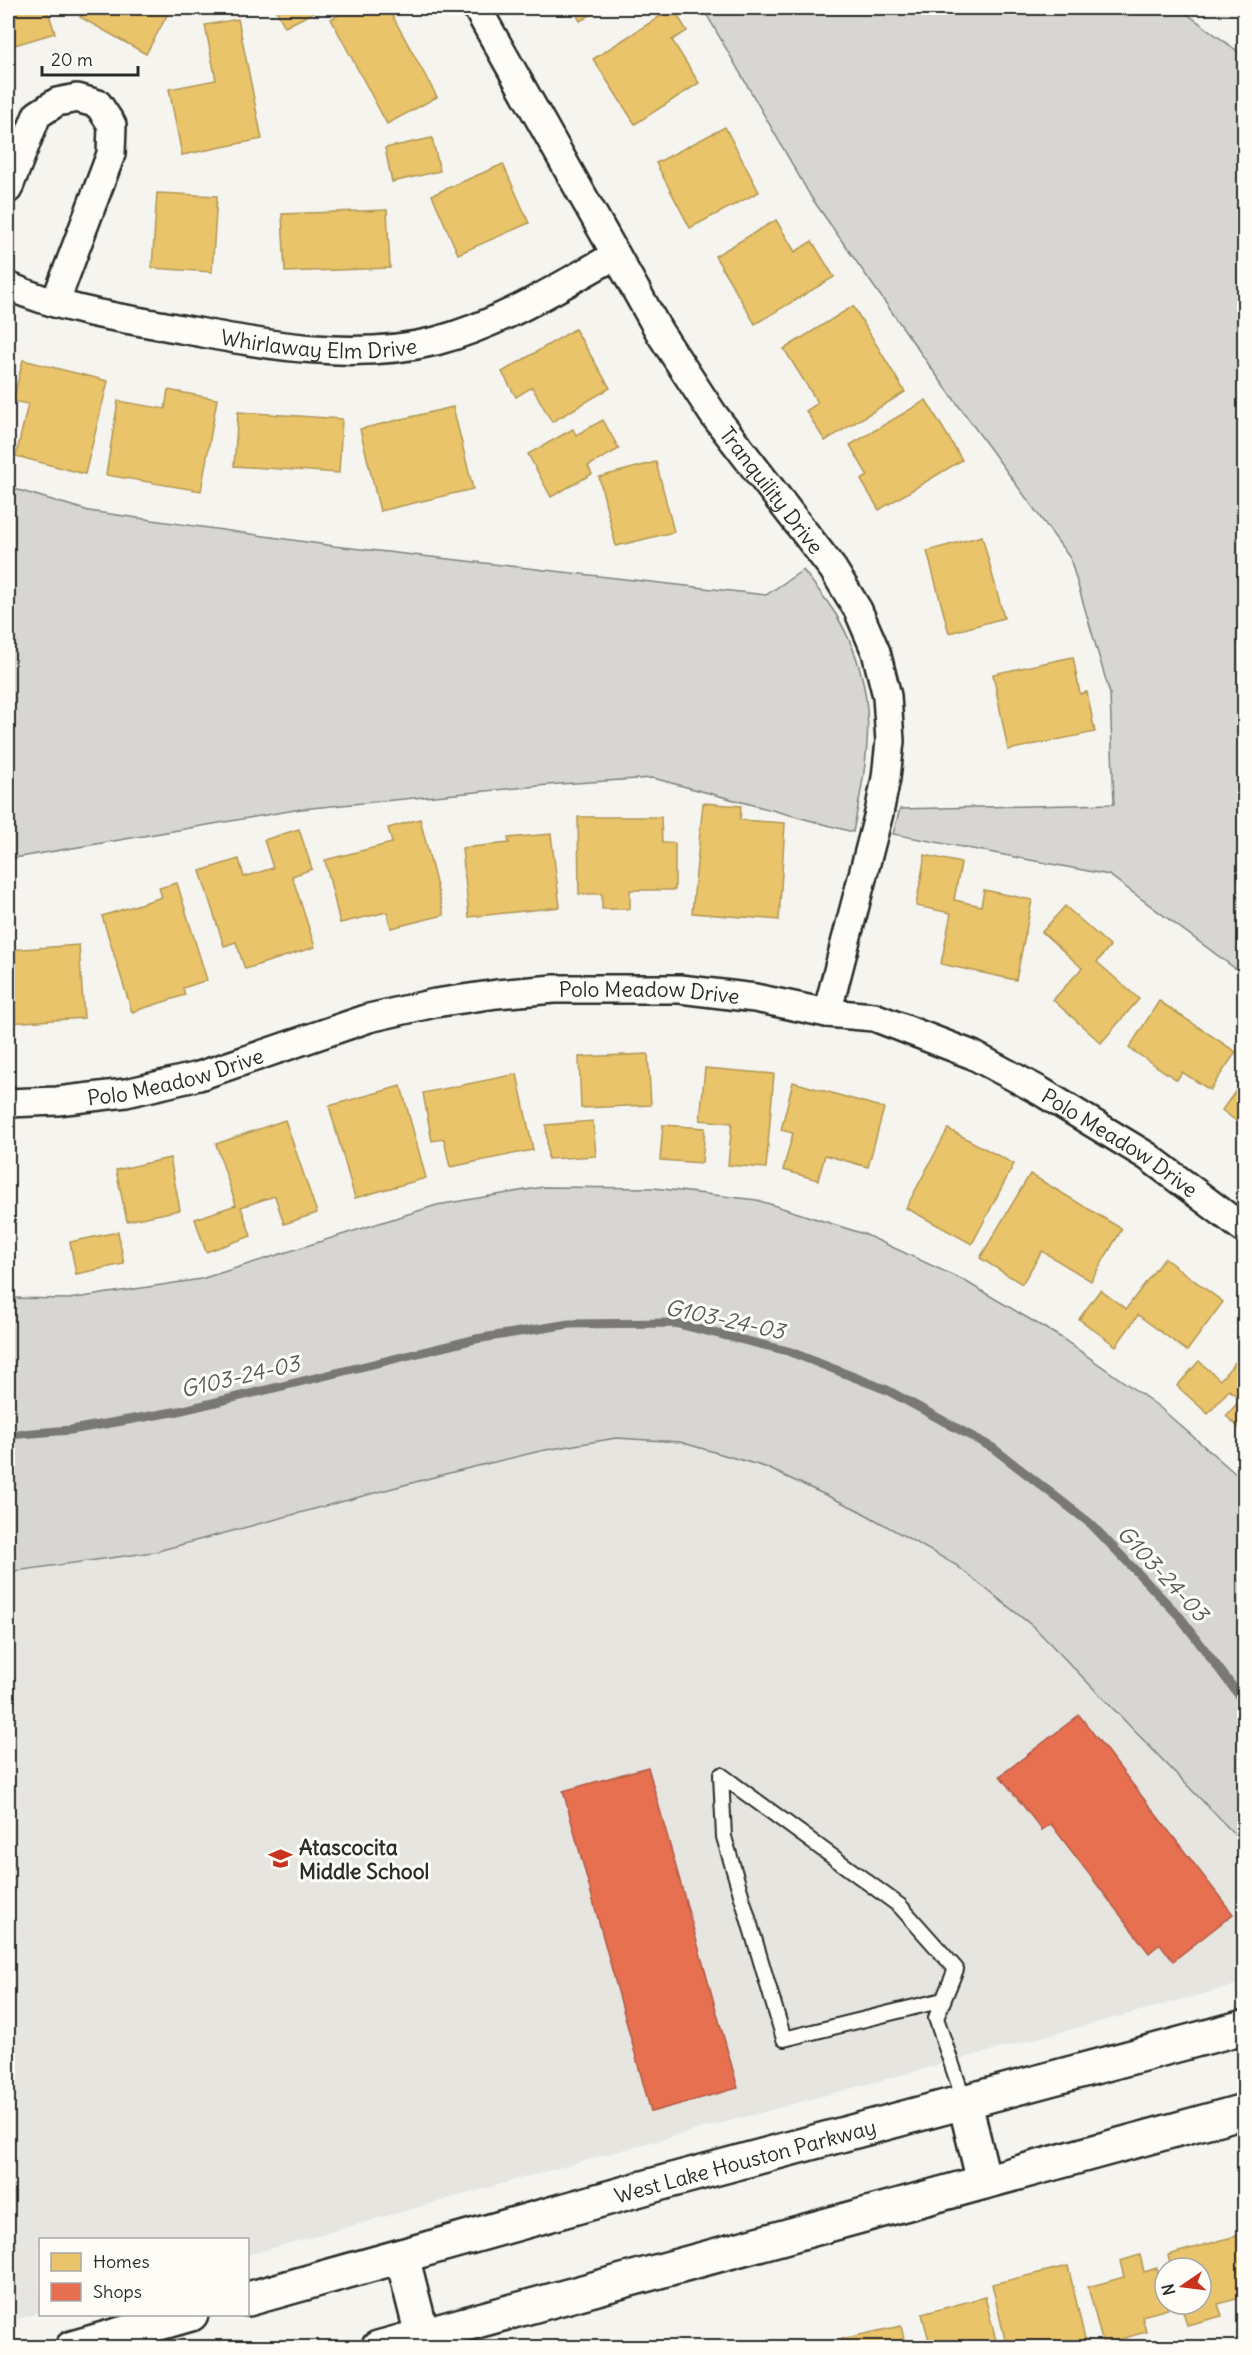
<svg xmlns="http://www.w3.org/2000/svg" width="1252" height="2355" font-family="Delius,sans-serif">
<rect width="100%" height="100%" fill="#f5f4ef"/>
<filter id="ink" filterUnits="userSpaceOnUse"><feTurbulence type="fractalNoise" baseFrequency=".0167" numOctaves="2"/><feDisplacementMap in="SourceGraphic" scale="12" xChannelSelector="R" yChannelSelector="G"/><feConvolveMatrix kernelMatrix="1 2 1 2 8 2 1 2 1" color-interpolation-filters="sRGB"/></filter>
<g filter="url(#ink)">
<!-- built -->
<polygon fill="#e6e5e0" points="616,1438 680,1442 765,1467 858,1510 956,1565 1035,1628 1244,1844 1244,1983 633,2147 248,2255 248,2240 40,2240 40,2312 8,2322 8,1572 154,1552 449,1473 540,1451"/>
<!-- green -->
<g fill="#d7d6d2" stroke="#81807e" stroke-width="1.5">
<polygon points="703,8 1179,8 1244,56 1244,975 1109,875 893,834 900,809 1114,804 1110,694 1070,558 934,372 811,197"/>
<path d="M8,487L89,511L334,546L766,595L803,570C815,586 828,601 838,618C881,692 869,753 853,832L653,778L559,784L301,809L8,859Z"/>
<polygon points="543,1187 654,1188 757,1200 864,1234 963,1280 1060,1337 1158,1406 1244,1481 1244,1844 1035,1628 956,1565 858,1510 765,1467 680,1442 616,1438 540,1451 449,1473 154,1552 8,1572 8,1298 69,1299 201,1279 437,1205"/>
</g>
<!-- homes -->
<g fill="#e9c46a" stroke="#b09657" stroke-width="1.5">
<polygon points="8,8 47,8 55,33 8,47"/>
<polygon points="86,8 171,8 146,54 80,17"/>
<polygon points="275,8 322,8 285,27"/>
<polygon points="352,8 388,8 437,97 387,124 331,19"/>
<polygon points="573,8 603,8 580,21"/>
<polygon points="673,8 687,31 672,40 699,83 635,124 593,59"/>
<polygon points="238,19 262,139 182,155 169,89 216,80 205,25"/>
<polygon points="725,127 759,192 690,228 656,163"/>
<polygon points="432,138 440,171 392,182 385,148"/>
<polygon points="503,164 529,223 458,254 432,195"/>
<polygon points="157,193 217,196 212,272 152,268"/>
<polygon points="387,210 390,268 285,272 282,214"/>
<polygon points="776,220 795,252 812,241 834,277 755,324 715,256"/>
<polygon points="853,306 905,392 825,441 806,411 818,403 784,349"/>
<polygon points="575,329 610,388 552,422 532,387 516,397 502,372"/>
<polygon points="23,360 108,381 85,474 16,456 28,404 13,401"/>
<polygon points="168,390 217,399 201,491 106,475 118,401 165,409"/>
<polygon points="926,400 962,460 879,510 861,480 868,476 850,445"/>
<polygon points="453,407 473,489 380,511 360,429"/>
<polygon points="238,412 342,419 339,473 234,466"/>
<polygon points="603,420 619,449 588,466 592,474 551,497 528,454 573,429 576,435"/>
<polygon points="656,462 674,532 616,546 599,477"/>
<polygon points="982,536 1004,618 949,633 927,551"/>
<polygon points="1073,657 1080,694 1087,692 1095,732 1008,750 993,674"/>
<polygon points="703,803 741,806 740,820 785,823 779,920 692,913"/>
<polygon points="578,817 661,817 662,843 675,843 675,890 630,890 630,909 602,909 602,894 579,894"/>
<polygon points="420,819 444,915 391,928 387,912 340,923 325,860 392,843 388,828"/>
<polygon points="299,829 312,869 292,876 315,947 245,969 236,942 224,946 200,871 239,859 244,877 273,868 264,840"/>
<polygon points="551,834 560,907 469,917 462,848 509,843 508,838"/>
<polygon points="925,855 961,863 954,900 981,906 984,890 1032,900 1016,980 941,964 951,913 916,906"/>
<polygon points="177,883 207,980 183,988 185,995 132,1012 102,916 162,897 159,888"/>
<polygon points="1065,906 1110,946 1097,962 1139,999 1101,1043 1053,1000 1082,968 1042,932"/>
<polygon points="79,945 84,1018 8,1023 8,950"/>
<polygon points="1159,1001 1236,1052 1210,1090 1182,1072 1177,1080 1129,1048"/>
<polygon points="648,1054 651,1105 581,1108 579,1057"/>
<polygon points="705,1068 774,1074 766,1168 728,1165 732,1123 700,1120"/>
<polygon points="517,1074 533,1150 450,1167 444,1139 432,1141 423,1093"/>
<polygon points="1244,1079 1244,1127 1222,1110"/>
<polygon points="793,1082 884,1108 868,1167 825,1155 818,1180 783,1170 793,1133 781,1130"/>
<polygon points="401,1086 426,1178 355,1198 329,1106"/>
<polygon points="285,1120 317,1213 284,1224 275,1196 241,1207 251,1236 206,1252 195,1219 236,1205 216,1144"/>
<polygon points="593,1121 596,1156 548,1159 546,1125"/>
<polygon points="663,1125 705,1128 702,1163 660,1160"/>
<polygon points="948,1129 1014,1164 972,1244 906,1208"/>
<polygon points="170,1158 180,1210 127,1221 116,1170"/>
<polygon points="1030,1174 1122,1229 1091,1281 1042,1251 1022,1284 980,1258"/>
<polygon points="118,1232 124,1264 76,1274 70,1242"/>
<polygon points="1164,1258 1223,1302 1187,1351 1138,1315 1116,1346 1079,1319 1100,1290 1126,1309"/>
<polygon points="1244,1352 1244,1432 1226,1416 1241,1399 1229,1390 1208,1414 1177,1386 1199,1361 1220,1380"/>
<polygon points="1240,2235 1244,2250 1244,2297 1218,2304 1222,2316 1187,2325 1181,2304 1201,2304 1201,2268 1171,2268 1168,2255"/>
<polygon points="1140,2255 1144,2272 1157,2268 1168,2309 1142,2316 1146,2332 1103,2344 1088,2287 1124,2277 1120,2261"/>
<polygon points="1068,2266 1087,2348 1007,2348 992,2284"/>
<polygon points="985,2297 998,2348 931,2348 922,2314"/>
<polygon points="901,2326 906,2348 843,2348 841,2339"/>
</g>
<!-- shops -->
<g fill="#e76f51" stroke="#af5b46" stroke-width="1.5">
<polygon points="1079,1715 1233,1914 1173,1961 1160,1944 1149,1953 1051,1824 1042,1830 1000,1776"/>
<polygon points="648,1767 738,2088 651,2112 563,1791"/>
</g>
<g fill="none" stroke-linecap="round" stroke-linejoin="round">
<!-- stream -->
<polyline stroke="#797877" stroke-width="9" points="8,1435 71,1430 179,1411 476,1339 569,1324 674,1323 788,1351 887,1390 993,1448 1091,1524 1180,1617 1244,1702"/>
<defs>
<polyline id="service" points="943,2000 784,2039 724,1837 721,1775 900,1906 956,1969 936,2018 965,2103"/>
<g id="minor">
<path id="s1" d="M477,8L660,333L713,414L833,569L858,610L876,652L887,696L890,741L886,778L879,813L827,1013"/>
<polyline points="8,189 37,115 57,102 77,98 98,104 112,125 111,154 55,303"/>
<path id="s2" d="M8,286C57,308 112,317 165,326C252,342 348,363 436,341C501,324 558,287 616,255"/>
<path id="s3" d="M8,1103L57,1101L126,1093L199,1076L369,1018L435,1003L497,994L554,989H680L755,998L827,1013L874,1017L973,1055L1040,1091L1147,1156L1244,1229"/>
</g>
<g id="primary">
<polyline points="965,2103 984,2182"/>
<polyline points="402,2256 422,2335"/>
<path id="s4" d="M248,2299L665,2182L1244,2027"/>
<polyline points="72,2348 191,2314"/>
<polyline points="378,2348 1244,2111"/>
</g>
</defs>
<!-- service casing -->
<use href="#service" stroke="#2b2b2b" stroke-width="18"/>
<!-- minor casing -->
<use href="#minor" stroke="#2b2b2b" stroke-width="32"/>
<!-- primary casing -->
<use href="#primary" stroke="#2b2b2b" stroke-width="38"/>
<!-- service -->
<use href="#service" stroke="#fdfcf7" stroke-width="14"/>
<!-- minor -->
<use href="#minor" stroke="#fdfcf7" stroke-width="27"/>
<!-- primary -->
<use href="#primary" stroke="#fdfcf7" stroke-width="33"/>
</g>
</g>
<!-- icons -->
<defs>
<symbol id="school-bare" viewBox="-9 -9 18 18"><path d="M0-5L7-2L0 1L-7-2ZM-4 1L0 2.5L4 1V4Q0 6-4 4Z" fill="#c8321e" stroke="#fdfcf7" stroke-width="2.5" paint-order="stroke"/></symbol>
</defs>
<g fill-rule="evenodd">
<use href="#school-bare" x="264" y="1842" width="33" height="33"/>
</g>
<g text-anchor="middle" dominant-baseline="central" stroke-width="6" stroke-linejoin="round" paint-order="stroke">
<!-- street labels -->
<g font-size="21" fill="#2b2b2b" stroke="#fdfcf7">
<text stroke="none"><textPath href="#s2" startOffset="318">Whirlaway Elm Drive</textPath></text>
<text stroke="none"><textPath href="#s1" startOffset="566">Tranquility Drive</textPath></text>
<text stroke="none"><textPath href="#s3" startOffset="656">Polo Meadow Drive</textPath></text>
<text stroke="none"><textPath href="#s3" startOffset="170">Polo Meadow Drive</textPath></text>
<text stroke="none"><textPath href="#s3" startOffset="1160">Polo Meadow Drive</textPath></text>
<text stroke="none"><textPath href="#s4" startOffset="516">West Lake Houston Parkway</textPath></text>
</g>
<!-- poi labels -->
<g font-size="21" font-weight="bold" fill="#2b2b2b" stroke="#fdfcf7" text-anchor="start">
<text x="299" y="1847">Atascocita<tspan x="299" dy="24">Middle School</tspan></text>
</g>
<!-- water labels -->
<g font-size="22" font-style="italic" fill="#585857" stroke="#fdfcf7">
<text transform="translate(725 1319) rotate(12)">G103-24-03</text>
<text transform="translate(240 1376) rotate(-13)">G103-24-03</text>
<text transform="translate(1163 1573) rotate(47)">G103-24-03</text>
</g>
</g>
<!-- margin -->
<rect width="1252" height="2355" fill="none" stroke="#fdfcf7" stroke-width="30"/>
<rect x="15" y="15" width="1222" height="2325" fill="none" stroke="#2b2b2b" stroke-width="2" filter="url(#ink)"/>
<!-- legend -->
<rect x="39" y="2238" width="210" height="78" fill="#fdfcf7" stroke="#a9a8a5" stroke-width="1.5"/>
<rect x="51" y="2253" width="30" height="18" fill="#e9c46a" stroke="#a9a8a5" stroke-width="1.5"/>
<text x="93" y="2268" font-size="18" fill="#2b2b2b">Homes</text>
<rect x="51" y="2283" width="30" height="18" fill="#e76f51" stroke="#a9a8a5" stroke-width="1.5"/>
<text x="93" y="2298" font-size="18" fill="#2b2b2b">Shops</text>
<!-- north arrow -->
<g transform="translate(1183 2286) rotate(256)"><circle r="28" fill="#fdfcf7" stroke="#a9a8a5" stroke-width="1.5"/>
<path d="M0-4.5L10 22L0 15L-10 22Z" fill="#c8321e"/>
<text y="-9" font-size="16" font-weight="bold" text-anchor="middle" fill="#2b2b2b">N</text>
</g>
<!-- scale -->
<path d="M42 66v9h96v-9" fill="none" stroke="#2b2b2b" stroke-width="3"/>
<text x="51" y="66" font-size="18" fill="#2b2b2b" stroke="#fdfcf7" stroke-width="4.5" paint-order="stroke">20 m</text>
</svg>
